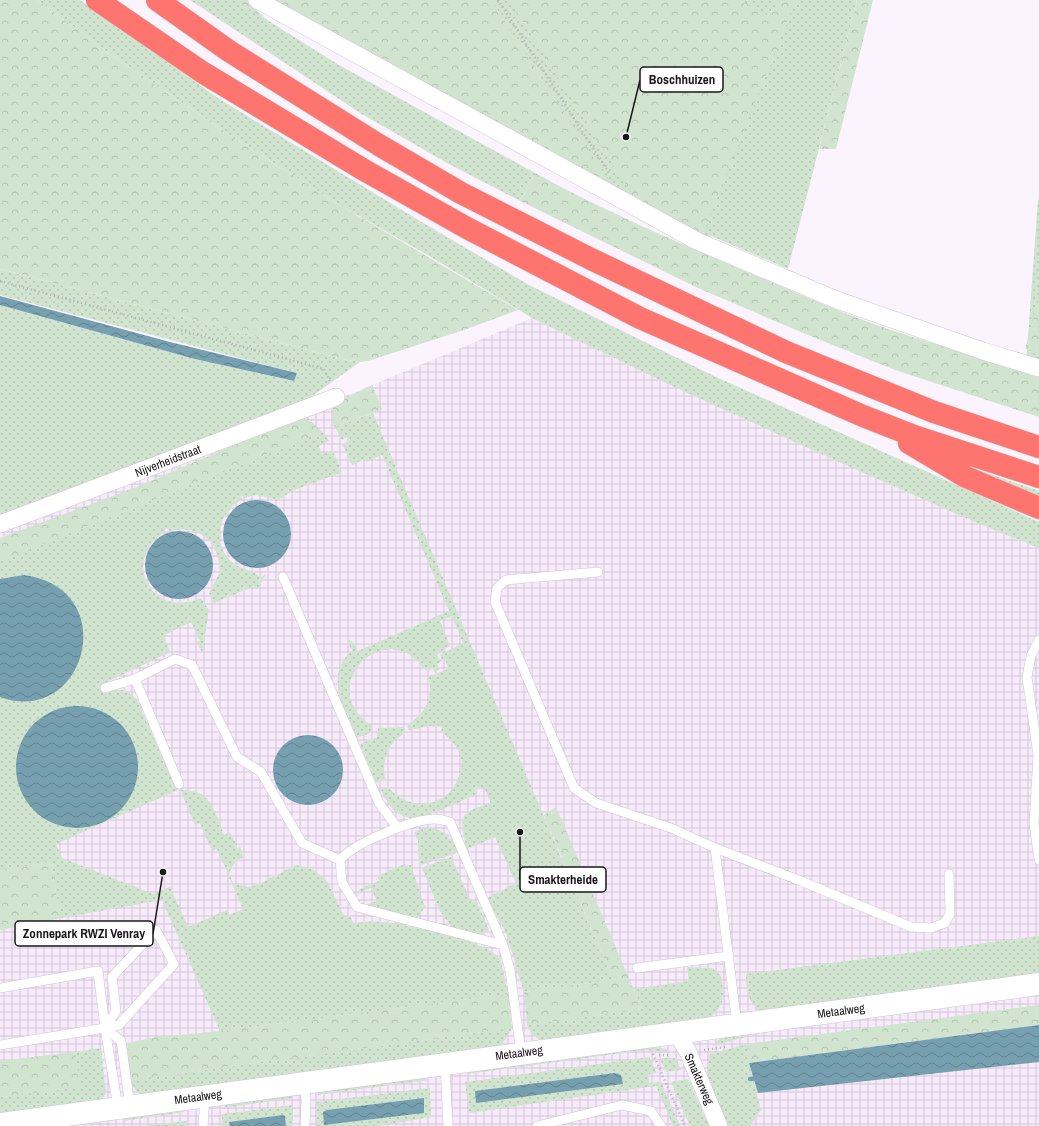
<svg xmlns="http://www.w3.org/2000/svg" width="1039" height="1126" font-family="'Archivo Narrow',sans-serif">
<defs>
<pattern id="industrial-grid" width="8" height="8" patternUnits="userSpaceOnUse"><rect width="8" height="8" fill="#f7eafb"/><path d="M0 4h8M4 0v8" fill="none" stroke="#d3c8d7"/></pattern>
<pattern id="green-dots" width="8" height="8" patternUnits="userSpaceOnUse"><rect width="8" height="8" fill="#d0e4cf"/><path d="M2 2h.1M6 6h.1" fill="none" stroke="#b2c3b1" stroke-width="1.8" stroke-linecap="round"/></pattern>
<pattern id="forest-crowns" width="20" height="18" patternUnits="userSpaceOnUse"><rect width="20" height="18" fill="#d0e4cf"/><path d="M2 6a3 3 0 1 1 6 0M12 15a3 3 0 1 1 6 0" fill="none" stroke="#b2c3b1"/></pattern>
<pattern id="water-waves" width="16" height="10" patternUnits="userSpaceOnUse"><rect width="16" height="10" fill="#76a0b0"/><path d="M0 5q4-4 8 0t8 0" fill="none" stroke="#60818e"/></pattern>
</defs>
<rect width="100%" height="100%" fill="#fbf4fe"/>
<!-- industrial -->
<polygon fill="url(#industrial-grid)" points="532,318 1039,539 1039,1126 0,1126 0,524 358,391"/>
<!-- green -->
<g fill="url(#green-dots)" fill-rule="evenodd">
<polygon points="37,0 80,0 218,98 420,221 529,285 714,376 1039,522 1039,548 973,521 839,462 668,384 532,318 429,256 338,204 225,132 116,58"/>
<polygon points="190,0 857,0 788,269 711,236 704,252 290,22 245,6 339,65 535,173 520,201 447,163 360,113"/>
<polygon points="1038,199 1039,199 1039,395 1024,392"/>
<polygon points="0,269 342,359 360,362 304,402 0,517 0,318 178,368 0,318 0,305 196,359 293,381 297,373 0,295"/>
<path d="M373,413L613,980L524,992L506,933L487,898L516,883L495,837L467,849C459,820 458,810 491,804L484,787L475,789L476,794C461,801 427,818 412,818C396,817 386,802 381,790L388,787C409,812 445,809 458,779C461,772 463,764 461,758C459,747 449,738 441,731L442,728L436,725L434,727L430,726L409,730L407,726C426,711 433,702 429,677L448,669L446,661L443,662L440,655L463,643L452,616L440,621L450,646L437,654L441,662L437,664L440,669L434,672L433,669L425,670C387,613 312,687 372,726L370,733L357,738C345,710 323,676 352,651L347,640L349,639L350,642L352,641L358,651L449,611L382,455L367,462L365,459L352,465L343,445L350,440L348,436L342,440L335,427Z"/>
<path d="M323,432L329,441L319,446L322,454L333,451L342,472L292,491L278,500L257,495L244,498V495L241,497L242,499C217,514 210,547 236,565C244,570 255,570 260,578L266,574L258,588L255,589L254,586L214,603L209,593C212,586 218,578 220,570C220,566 218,559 217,555C211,533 189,526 169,531L167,528L164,530L165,532C120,559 151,620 201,598L209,610L202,653L197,642L200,641L191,622L164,635L170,652L98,686L102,693C118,690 125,686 137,700L176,788C184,791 193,790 201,794C213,801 219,822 224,835L230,832L235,842V848L237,849L240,846L243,857C236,861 232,865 229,874L233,883L247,887L257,885L296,865L311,868L327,881L344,916L349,915L354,923C363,922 373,921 382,922C404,924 483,940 497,956C504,964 505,983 508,994L220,1031L162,900L61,918L50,862L0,872V561ZM180,789L195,825L200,823L212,851L217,849L243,909L229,915L227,910L188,927L170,887L153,894L62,858L56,844Z"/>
<polygon points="940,457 1039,491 1039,502"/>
<path d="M403,727L406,732C387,744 382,758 385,779L376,783L360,744L377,737L378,728Z"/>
<polygon points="425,828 436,829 449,835 447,836 448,839 452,838 459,852 421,865 419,862 418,841 414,832"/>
<polygon points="451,857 471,901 477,902 489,930 481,935 453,929 440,911 422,868"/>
<polygon points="405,864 406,866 411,865 425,907 416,919 366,905 377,901 371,888 356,894 360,889 379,881 377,876"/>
<path d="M1039,936V971L1036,975L759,1012C747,998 747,992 746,974Z"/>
<path d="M687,967L712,968L721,976C724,996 726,1006 708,1019L544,1044L531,1033L527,1025L642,1009L634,989L689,981Z"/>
<polygon points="512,1028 506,1039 495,1051 144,1095 136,1091 130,1080"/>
<polygon points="746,1030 746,1037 712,1046 723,1036"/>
<path d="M747,1044L749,1063L761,1110L750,1126H727C718,1104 702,1078 710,1054Z"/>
<polygon points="650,1046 662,1048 671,1052 645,1050 467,1074 472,1068"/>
<polygon points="101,1048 106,1093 100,1102 0,1116 0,1097 80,1087 75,1052"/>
<polygon points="649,1057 657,1073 649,1074 649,1083 661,1082 680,1126 673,1126 656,1086 469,1113 465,1082"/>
<polygon points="662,1058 676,1058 681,1070 666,1072 661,1061"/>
<polygon points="420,1074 428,1080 317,1095 320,1091"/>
<polygon points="688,1079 709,1126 690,1126 671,1082"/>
<path d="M430,1088L431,1117L376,1126H317L316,1102ZM424,1099V1113L324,1125L323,1112L327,1110Z"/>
<polygon points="287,1092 293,1098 223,1108 227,1104"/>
<polygon points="293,1105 293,1126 286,1126 285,1116 283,1115 230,1122 230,1126 222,1126 222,1114"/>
<polygon points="179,1106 185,1112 123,1121 123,1114"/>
<polygon points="186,1121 186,1126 145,1126"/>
</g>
<!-- forest -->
<g fill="url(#forest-crowns)">
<polygon points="0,0 37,0 116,58 225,132 338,204 518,310 464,330 368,361 360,362 342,359 0,269"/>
<polygon points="235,0 246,0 268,21"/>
<polygon points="276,0 491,0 616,192 314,24"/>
<polygon points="509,0 741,0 770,17 778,0 796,0 703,233 636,201"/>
<polygon points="857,0 873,0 836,149 819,149"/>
<path d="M535,173C597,207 661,235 726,263C781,286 835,311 891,330C940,346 990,360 1039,374V417L895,370L803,333L698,288L520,201Z"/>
<polygon points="1039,297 1039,353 1025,349"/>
<polygon points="372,385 382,409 335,427 333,425 333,404"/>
<polygon points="303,415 323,432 0,561 0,538 139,486"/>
<polygon points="556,807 642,1009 527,1025 524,992 613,980 544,815"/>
<polygon points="50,862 61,918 0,930 0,872"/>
<polygon points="508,994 512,1028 130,1080 127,1043 157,1037 220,1031"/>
<polygon points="1039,1005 1039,1025 749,1063 747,1044"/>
<polygon points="75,1052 81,1087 0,1097 0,1061"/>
</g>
<!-- water -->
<g fill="url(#water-waves)">
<polygon points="0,296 170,342 297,373 294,381 195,359 0,305"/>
<circle cx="257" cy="534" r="34"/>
<circle cx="179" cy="565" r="34"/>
<path d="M24,575C124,589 85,728 0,697V579Z"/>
<circle cx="77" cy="767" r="61"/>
<circle cx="308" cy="770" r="35"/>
<polygon points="1039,1025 1039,1062 758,1093 749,1063"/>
<polygon points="615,1073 621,1075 623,1084 476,1103 475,1091"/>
<polygon points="424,1098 424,1113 324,1125 323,1112 327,1110"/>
<polygon points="283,1115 285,1116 286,1126 230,1126 229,1122"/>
</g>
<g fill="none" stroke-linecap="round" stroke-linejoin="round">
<!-- stream -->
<polyline stroke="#76a0b0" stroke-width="4.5" points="750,1079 760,1078"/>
<defs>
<g id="service">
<polyline points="598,572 506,580 497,588 495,602 574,788 596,803 671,828 715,848 801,881 911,927 931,928 945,923 950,914 949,874"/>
<polyline points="283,577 379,803 397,827"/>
<polyline points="1039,640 1031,656 1027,677 1038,755 1034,824 1039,860"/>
<polyline points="105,688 135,679"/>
<polyline points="179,784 135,679 175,659 192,665 237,757 261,772 302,843 340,860"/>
<polyline points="715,848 737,1025"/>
<path d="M503,945L357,907L342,882L340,860C354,843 413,819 435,819C440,819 446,821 450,822L503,945L510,970L521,1053"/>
<polyline points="637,968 729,956"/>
<polyline points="0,988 98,971 105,1028 0,1045"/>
<polyline points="105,1028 119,1025 174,964 156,930 112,977 116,1011 105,1028 118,1108"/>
<polyline points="105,1028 121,1041 130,1106"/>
<polyline points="445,1064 448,1126"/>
<polyline points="304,1083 306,1100 305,1126"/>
<polyline points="203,1126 205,1096"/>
<polyline points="537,1126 622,1105 651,1111 661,1126"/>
</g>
<g id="minor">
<polyline points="257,0 697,241 837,300 983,351 1039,368"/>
<polyline points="0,524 336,397"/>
<polyline points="677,1033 688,1052 719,1126"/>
</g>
<polyline id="tertiary" points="0,1124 1039,984"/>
<g id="motorway">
<polyline points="97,0 202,72 364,170 467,228 640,318 863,416 914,436 1039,477"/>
<polyline points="157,0 229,51 379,145 461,193 591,259 786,352 934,412 1039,447"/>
<polyline points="909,443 966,477 1039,508"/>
</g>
</defs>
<!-- service casing -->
<use href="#service" stroke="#cfc8d2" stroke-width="10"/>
<!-- minor casing -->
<use href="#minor" stroke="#cfc8d2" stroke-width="18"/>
<!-- tertiary casing -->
<use href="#tertiary" stroke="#cfc8d2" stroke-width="23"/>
<!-- motorway casing -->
<use href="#motorway" stroke="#d6d5d6" stroke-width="23"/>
<!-- path -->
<g stroke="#b3adb5" stroke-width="2.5" stroke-dasharray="1 3" stroke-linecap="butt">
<polyline points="498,0 609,173"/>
<polyline points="0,281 324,369 330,382"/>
<polyline points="704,1050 725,1047"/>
<polyline points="653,1054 685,1126"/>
<polyline points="659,1055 671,1055"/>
</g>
<!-- service -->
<use href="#service" stroke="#fff" stroke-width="9"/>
<!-- minor -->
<use href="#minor" stroke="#fff" stroke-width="17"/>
<!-- tertiary -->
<use href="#tertiary" stroke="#fff" stroke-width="22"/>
<!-- motorway -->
<use href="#motorway" stroke="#fe756f" stroke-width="22"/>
</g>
<g text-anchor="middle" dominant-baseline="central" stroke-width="3.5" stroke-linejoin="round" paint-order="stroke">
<!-- street labels -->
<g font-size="12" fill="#1a171a" stroke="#fff">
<text transform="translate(168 461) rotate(-21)">Nijverheidstraat</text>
<text transform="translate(841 1011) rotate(-8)">Metaalweg</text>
<text transform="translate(519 1053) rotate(-8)">Metaalweg</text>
<text transform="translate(699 1079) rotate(66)">Smakterweg</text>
<text transform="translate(198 1097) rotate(-8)">Metaalweg</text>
</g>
</g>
<!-- callouts -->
<path fill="none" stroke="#1a171a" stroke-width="1.5" d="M626 137L640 80M520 832L520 880M163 872L153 934"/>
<g fill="#1a171a" stroke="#fff" stroke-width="1.5">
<circle cx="626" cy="137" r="4"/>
<circle cx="520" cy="832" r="4"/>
<circle cx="163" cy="872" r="4"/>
</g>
<g fill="#fff" stroke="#1a171a" stroke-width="1.5">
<rect x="640" y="67" width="83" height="25" rx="4"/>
<rect x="520" y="867" width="86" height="25" rx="4"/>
<rect x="15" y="921" width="138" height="25" rx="4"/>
</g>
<g font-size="13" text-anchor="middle" font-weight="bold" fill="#1a171a">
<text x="682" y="84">Boschhuizen</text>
<text x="563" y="884">Smakterheide</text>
<text x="84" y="938">Zonnepark RWZI Venray</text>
</g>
</svg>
